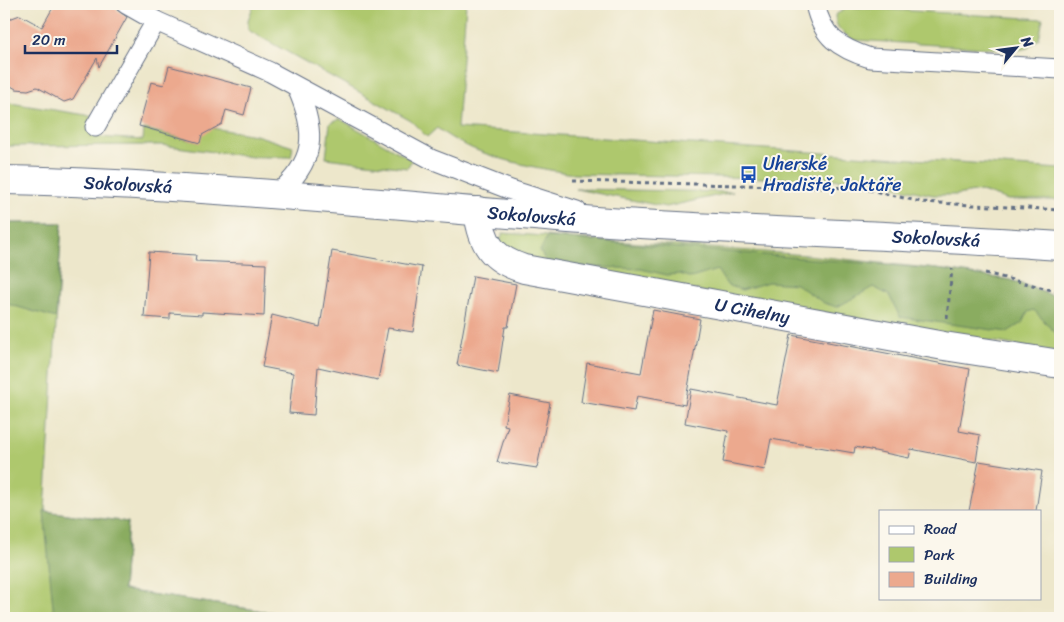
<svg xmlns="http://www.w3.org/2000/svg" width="1064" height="622" font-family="Sriracha,sans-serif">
<rect width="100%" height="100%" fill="#fbf7ec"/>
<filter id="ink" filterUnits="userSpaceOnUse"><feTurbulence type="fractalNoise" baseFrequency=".02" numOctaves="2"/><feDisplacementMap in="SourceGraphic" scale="10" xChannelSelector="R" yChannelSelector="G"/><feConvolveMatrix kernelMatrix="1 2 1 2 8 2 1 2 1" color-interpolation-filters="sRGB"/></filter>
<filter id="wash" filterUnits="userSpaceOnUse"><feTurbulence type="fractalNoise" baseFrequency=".0096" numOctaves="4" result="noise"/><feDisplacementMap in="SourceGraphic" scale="20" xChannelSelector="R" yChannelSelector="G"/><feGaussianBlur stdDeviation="1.12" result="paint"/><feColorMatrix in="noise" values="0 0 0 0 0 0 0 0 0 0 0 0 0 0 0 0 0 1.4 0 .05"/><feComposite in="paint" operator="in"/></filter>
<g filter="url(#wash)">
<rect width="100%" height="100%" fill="#ede7cb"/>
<!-- green -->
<g fill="#aec86d" stroke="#647c66">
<path d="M254,4H466L457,128L1060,169V200H1008L981,191L956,195H933L863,180L574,174C529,167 472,156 437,128L427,137L411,121L248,30V20Z"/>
<path d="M849,7L1043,19L1039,39L1028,48L1018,50L854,40C843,33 835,29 835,15Z"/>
<polygon points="4,102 86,115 105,121 99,137 143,140 144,129 198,142 205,127 256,135 293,147 291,157 252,157 161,145 4,146"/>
<polygon points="340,119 412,160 407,168 326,158 330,123"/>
<polygon points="576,189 733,192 666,207"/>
<polygon points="4,223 62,223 45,511 128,522 123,590 310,618 4,618"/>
<polygon points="503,233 806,255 937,269 1011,280 1056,297 1060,307 1060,353 513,259 499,242"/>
</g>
<!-- forest -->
<g fill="#8aac60" stroke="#526e5f">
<polygon points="4,223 62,223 56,318 4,303"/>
<polygon points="547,237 937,269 1011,280 1056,297 1058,310 1060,311 1060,334 1055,333 1034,310 1028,312 1022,323 1007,332 900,317 889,295 873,287 837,307 824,303 796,284 768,282 742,290 727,285 717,270 691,278 680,274 667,275 641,269 548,265 540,251"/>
<polygon points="44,511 128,522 123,590 310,618 54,618"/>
</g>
<g id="blocks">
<!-- building -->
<g fill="#eca98e">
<polygon points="55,4 115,4 117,10 127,17 99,67 97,58 73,99 64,102 37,87 28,90 16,89 4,82 4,21 20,15 42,27"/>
<polygon points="169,66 251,88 244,115 226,110 222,124 202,135 200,143 139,126 151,82 164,85"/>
<polygon points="332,251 422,267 413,332 388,328 378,380 318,367 314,415 289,413 293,373 262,367 272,315 320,327"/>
<polygon points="149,252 196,255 195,261 266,264 264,316 202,312 202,315 170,313 170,319 144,317"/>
<polygon points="473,276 516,284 508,327 505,327 498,373 457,365"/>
<polygon points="653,310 700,319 685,405 637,396 634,411 581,402 587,363 641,373"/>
<polygon points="791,335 970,369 959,431 980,435 976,462 911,449 909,458 855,447 854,453 771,439 765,470 723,462 728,431 685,423 691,389 777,405"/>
<polygon points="510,395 550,403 537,468 497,462 508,426 504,425"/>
<polygon points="979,461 1042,471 1036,511 969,511"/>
</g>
</g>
</g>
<g filter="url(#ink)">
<use href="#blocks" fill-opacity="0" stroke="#646f84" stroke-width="1"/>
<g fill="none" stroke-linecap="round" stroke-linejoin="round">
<defs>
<g id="lane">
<polyline points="126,4 156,21 270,72 431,159 511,190 577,211"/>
<path d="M815,4C822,37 839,48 870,58L1060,69"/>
<polyline points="95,127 156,21"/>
<path d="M276,195C316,162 317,133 297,88"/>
</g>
<g id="street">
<path id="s1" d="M478,211C482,244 492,259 524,269L944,346L1060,364"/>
</g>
<g id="secondary">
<path id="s2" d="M4,180C206,184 407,207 609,222C759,232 910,235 1060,246"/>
</g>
</defs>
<!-- lane casing -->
<use href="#lane" stroke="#646f84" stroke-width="21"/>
<!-- street casing -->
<use href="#street" stroke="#646f84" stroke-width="30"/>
<!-- secondary casing -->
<use href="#secondary" stroke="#646f84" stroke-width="30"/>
<!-- path -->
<g stroke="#646f84" stroke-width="3" stroke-dasharray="4 4" stroke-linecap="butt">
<polyline points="573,181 861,188 921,202 1060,210"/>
<polyline points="985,273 1060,292"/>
<polyline points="947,318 952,269"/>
</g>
<!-- lane -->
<use href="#lane" stroke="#fff" stroke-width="19"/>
<!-- street -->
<use href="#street" stroke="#fff" stroke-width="28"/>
<!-- secondary -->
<use href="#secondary" stroke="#fff" stroke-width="28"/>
</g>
</g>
<!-- icons -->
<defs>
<symbol id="bus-bare" viewBox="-9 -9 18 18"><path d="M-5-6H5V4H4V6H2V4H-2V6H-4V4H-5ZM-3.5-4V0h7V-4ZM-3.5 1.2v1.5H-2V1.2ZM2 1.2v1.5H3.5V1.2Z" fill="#1a4fb4" stroke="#fbf7ec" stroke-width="2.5" paint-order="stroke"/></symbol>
</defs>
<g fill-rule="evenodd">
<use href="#bus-bare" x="736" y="162" width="25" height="25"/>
</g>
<g text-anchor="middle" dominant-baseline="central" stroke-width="4" stroke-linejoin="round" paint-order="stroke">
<!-- transit labels -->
<g font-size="18" fill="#164399" stroke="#fbf7ec" text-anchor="start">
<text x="763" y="164">Uherské<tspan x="763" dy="21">Hradiště, Jaktáře</tspan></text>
</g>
<!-- street labels -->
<g font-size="18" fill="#1b2f5e" stroke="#fbf7ec">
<text stroke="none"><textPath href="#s2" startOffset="124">Sokolovská</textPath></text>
<text stroke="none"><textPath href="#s2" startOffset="529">Sokolovská</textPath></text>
<text stroke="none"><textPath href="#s2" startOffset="934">Sokolovská</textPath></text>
<text stroke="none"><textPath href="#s1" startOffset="312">U Cihelny</textPath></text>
</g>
</g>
<!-- margin -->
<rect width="1064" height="622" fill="none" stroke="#fbf7ec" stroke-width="20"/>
<!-- legend -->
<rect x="879" y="510" width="162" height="90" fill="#fbf7ec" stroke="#a1a7b3"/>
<rect x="889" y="526" width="25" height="8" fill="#ffffff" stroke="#a1a7b3"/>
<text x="924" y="534" font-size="15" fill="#1b2f5e">Road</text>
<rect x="889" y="547" width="25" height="15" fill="#aec86d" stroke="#a1a7b3"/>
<text x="924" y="560" font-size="15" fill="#1b2f5e">Park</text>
<rect x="889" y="572" width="25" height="15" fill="#eca98e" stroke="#a1a7b3"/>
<text x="924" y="584" font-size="15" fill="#1b2f5e">Building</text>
<!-- north arrow -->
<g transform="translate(1016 48) rotate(61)" stroke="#fbf7ec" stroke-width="4" paint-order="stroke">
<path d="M0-4L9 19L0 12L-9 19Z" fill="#1b2f5e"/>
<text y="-8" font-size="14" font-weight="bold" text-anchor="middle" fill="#1b2f5e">N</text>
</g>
<!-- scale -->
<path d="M25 45v8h92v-8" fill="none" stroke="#1b2f5e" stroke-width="2.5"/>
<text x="32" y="45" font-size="15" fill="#1b2f5e" stroke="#fbf7ec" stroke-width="4" paint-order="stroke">20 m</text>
</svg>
